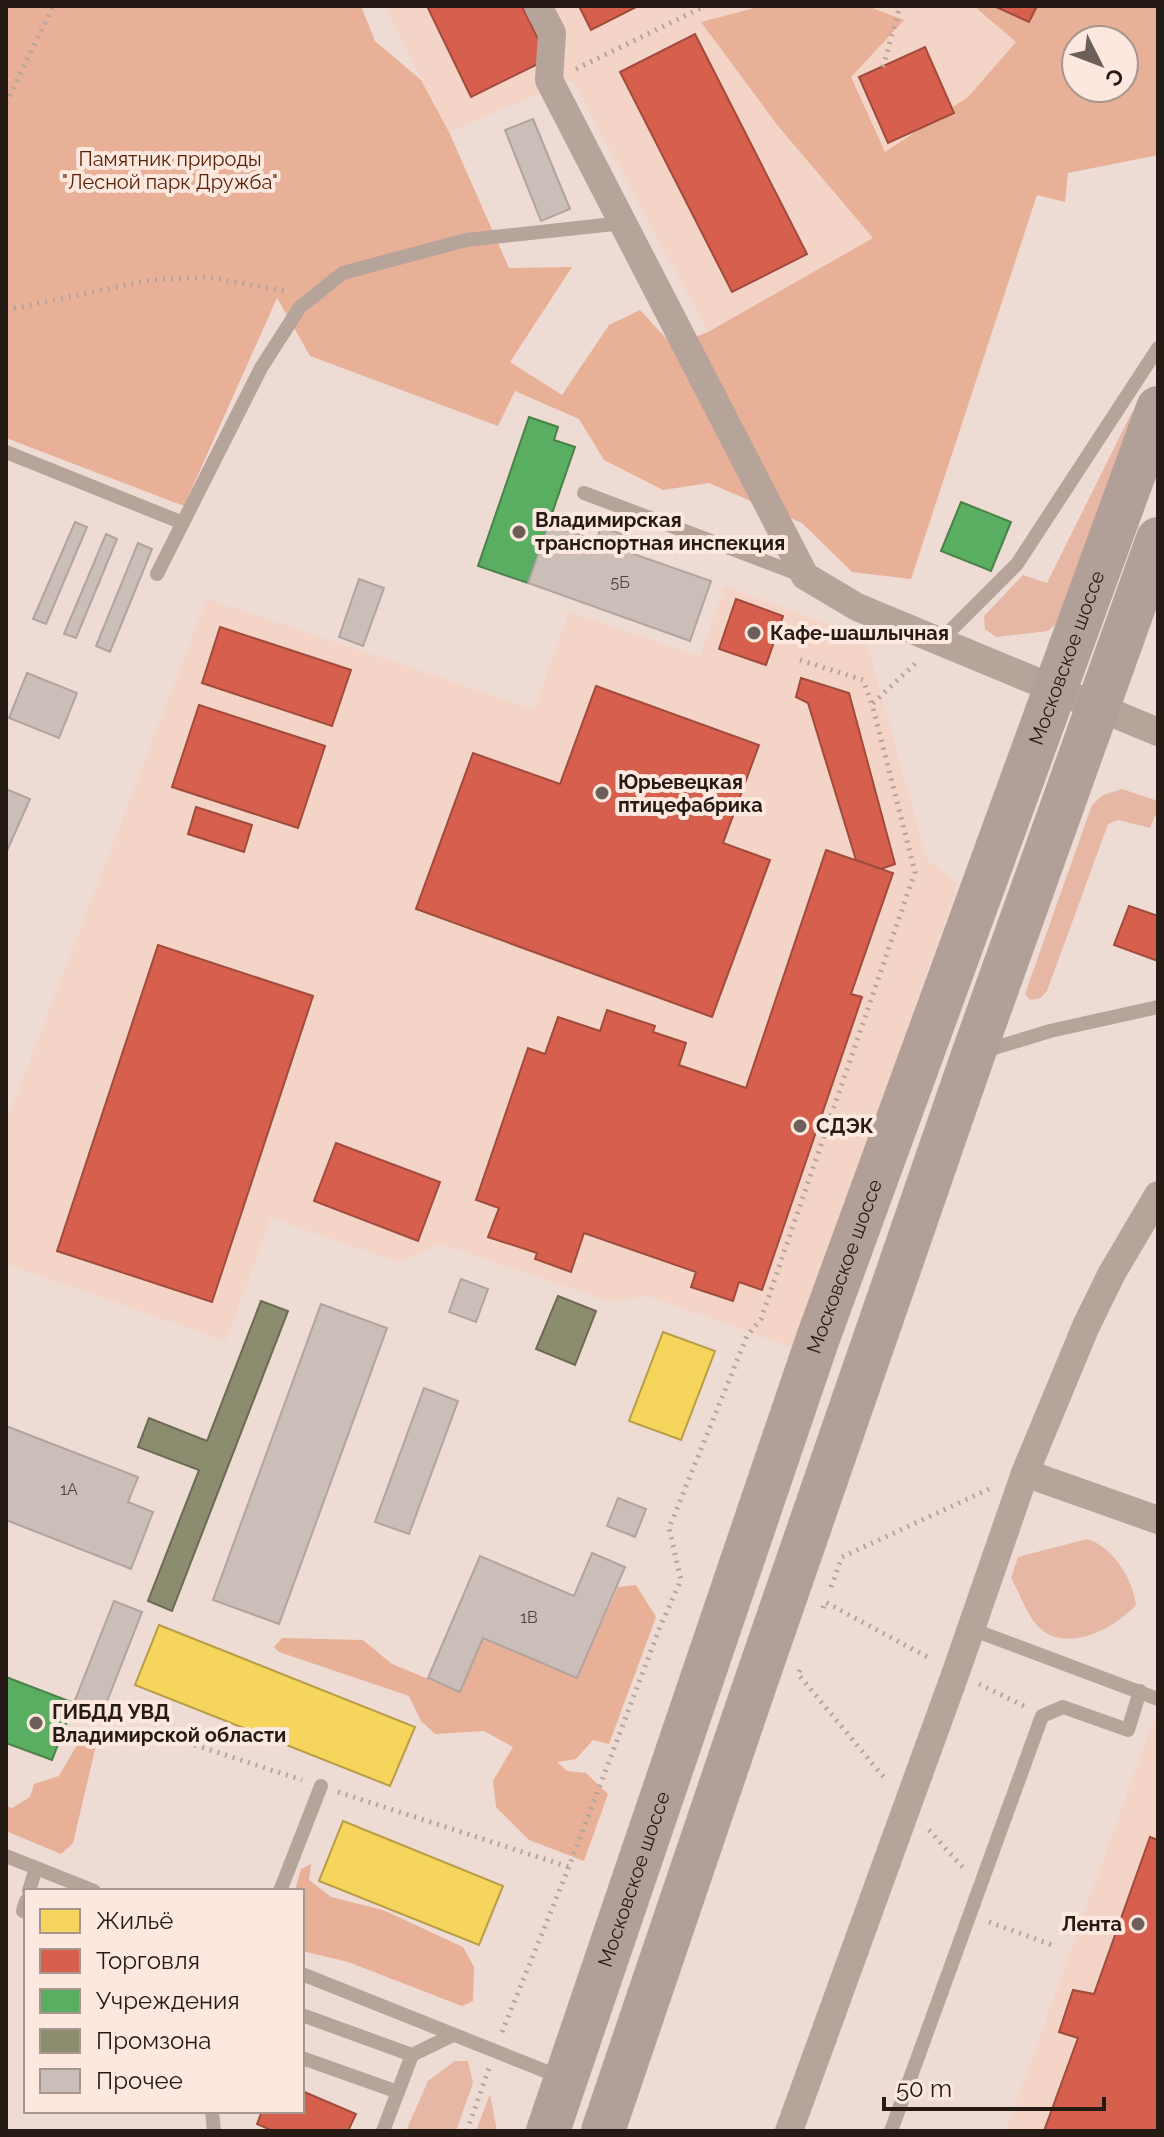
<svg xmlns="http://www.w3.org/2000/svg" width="1164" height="2137" font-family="Raleway,sans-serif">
<rect width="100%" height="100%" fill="#eedbd4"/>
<!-- built -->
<g fill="#f3d4c7">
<polygon points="384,6 1051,6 969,115 888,158 779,128 873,238 708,332 572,80 449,132"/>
<polygon points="725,586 865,638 927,859 958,884 794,1348 648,1296 610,1302 441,1244 398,1262 271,1218 226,1341 6,1264 6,1122 207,599 534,709 569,612 700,656"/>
<polygon points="1153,1721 1158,1722 1158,2131 1006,2131"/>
</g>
<!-- green -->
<g fill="#e5b7a4">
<polygon points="1137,409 1065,616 1048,631 996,637 985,629 984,616 1023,575 1047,583 1132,412"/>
<polygon points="1122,789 1158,801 1158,816 1155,816 1150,828 1118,820 1108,824 1047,991 1041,998 1030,1000 1025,994 1092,805 1103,795"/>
<path d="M1087,1539C1113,1547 1133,1579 1136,1605C1114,1629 1062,1657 1035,1623C1025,1610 1019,1592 1011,1578L1018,1557Z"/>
<polygon points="455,2061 468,2061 473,2083 456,2131 406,2131 428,2081"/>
<polygon points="490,2094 497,2131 476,2131"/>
</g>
<!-- forest -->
<g fill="#e8b097" fill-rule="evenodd">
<path d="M6,6H361L375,41L421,80L449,132L509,268L572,267L510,362L562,395L609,325L640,310L673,346L708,332L873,238L778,126L701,22L762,6H867L904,20L851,77L885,152L968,97L1016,42L974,6H994L1029,22L1037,6H1158V155L1068,173L1065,202L1037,195L911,579L852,572L802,523L709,483L663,490L604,460L579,419L515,391L498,426L310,356L277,298L184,506L6,438ZM1076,40H1124V88H1076Z"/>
<polygon points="636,1585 656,1617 609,1744 593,1740 576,1759 557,1762 567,1771 586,1773 608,1794 584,1861 529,1840 496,1807 493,1781 513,1747 484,1731 435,1734 421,1721 409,1696 279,1652 274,1647 282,1638 363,1640 392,1664 460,1692 483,1638 577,1678 618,1587"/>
<polygon points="97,1741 73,1843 61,1854 6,1831 6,1806 12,1808 30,1797 34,1784 59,1776 78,1743"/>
<polygon points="311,1864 309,1880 331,1897 383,1910 463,1947 474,1967 473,2001 462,2006 348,1962 302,1951 302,1891 295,1891 301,1869"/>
</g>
<!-- homes -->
<g fill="#f6d55c" stroke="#b89d47" stroke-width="2">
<polygon points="663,1332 715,1351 681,1440 629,1421"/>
<polygon points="159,1625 415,1727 390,1786 135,1685"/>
<polygon points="343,1821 503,1886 479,1945 319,1881"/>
</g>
<!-- shops -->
<g fill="#d6604d" stroke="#a14b3c" stroke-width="2">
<polygon points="427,6 522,6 548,59 471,97"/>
<polygon points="579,6 638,6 591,30"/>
<polygon points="994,6 1037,6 1029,22"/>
<polygon points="695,34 807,254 732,292 620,72"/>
<polygon points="925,47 954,113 888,143 859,77"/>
<polygon points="736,599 783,616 766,665 719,649"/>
<polygon points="220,627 351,670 332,726 202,683"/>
<polygon points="801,678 849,693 895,864 881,869 856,860 808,703 796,697"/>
<polygon points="596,686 759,745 723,843 770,860 712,1017 416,909 473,753 560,784"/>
<polygon points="199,705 325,746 298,828 172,787"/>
<polygon points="196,807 252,825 244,852 188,834"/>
<polygon points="826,850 893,873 851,994 862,997 762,1290 739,1282 733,1301 691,1287 696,1272 584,1233 571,1272 535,1259 537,1253 488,1237 499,1208 476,1200 528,1048 545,1054 558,1017 600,1031 607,1010 655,1026 653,1032 686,1043 679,1065 746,1088"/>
<polygon points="1129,906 1158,916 1158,961 1114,945"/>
<polygon points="158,945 313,996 212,1302 57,1251"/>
<polygon points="336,1143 440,1182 418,1241 314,1201"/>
<polygon points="1150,1837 1158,1840 1158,2131 1044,2131 1078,2038 1059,2032 1073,1990 1094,1994"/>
<polygon points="302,2091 356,2114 348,2131 273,2131 257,2124 262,2111 302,2111"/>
</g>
<!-- public -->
<g fill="#5aae61" stroke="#4a824a" stroke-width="2">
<polygon points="529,417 558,427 554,440 575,447 528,583 478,566"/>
<polygon points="961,502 1011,522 991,571 941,551"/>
<polygon points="6,1677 74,1703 52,1760 6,1743"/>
</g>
<!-- industry -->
<g fill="#8c8c6e" stroke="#6d6a53" stroke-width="2">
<polygon points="558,1296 596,1311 575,1365 536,1349"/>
<polygon points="261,1301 288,1311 172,1611 148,1601 199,1470 138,1447 149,1418 207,1441"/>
</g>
<!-- building -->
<g fill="#cbbdb7" stroke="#b1a39e" stroke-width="2">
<polygon points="533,119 570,209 541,221 505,130"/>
<polygon points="75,522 87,527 46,624 33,619"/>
<polygon points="549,524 596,541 601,527 630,537 625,551 711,581 690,641 528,583"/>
<polygon points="106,534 117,539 76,638 64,634"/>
<polygon points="138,543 152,549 110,652 96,646"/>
<polygon points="359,579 384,588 363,646 339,637"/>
<polygon points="27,673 77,693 59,738 9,718"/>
<polygon points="6,789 30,799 6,853"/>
<polygon points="461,1279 488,1289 476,1322 449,1312"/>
<polygon points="321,1304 387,1328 279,1624 213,1600"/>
<polygon points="424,1388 458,1401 409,1534 375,1522"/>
<polygon points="6,1426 138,1477 128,1502 153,1512 131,1569 6,1520"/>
<polygon points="618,1498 646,1509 635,1537 607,1526"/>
<polygon points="592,1553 625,1567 577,1678 483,1638 460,1692 428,1678 480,1556 574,1596"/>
<polygon points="114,1601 142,1612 102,1714 74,1703"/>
</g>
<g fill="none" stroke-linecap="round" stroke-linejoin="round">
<!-- path -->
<g stroke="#b4a49d" stroke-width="5" stroke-dasharray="2 6" stroke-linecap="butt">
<polyline points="883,67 900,6"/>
<polyline points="576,69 705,6"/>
<polyline points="6,103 53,6"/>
<polyline points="6,310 151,280 207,277 286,291"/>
<polyline points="800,660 863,680 872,704"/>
<polyline points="831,1587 842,1557 989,1489"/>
<polyline points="823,1608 825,1602 931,1659"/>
<polyline points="800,1670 798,1674 886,1780"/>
<polyline points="979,1684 1024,1706"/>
<polyline points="149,1730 302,1780"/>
<polyline points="338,1792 569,1867"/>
<polyline points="929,1830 965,1870"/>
<polyline points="989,1922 1052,1945"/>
<polyline points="502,2032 569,1867 660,1627 681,1580 669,1528 747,1336 761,1319 915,872 872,704 918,661"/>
<polyline points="467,2131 489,2068"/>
</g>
<!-- lane -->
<g stroke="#b6a39a" stroke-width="14">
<polyline points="6,452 183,523"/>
<polyline points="584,493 801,575"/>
<polyline points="157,574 261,368 300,307 343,273 466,240 623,223"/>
<polyline points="940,641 1017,564 1158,348"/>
<polyline points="981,1052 1050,1031 1158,1007"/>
<polyline points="971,1629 1158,1699"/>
<polyline points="6,1856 94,1891"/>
<polyline points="29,1891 36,1868"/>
<polyline points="280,1891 321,1786"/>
<polyline points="26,1901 23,1911 26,1912"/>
<polyline points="302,1974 560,2077"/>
<polyline points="302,2015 412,2055"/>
<polyline points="302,2058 398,2092"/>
<polyline points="212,2111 214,2131"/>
<polyline points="383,2131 412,2055 453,2035"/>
<polyline points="891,2131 1042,1716 1063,1707 1128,1730 1140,1691"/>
</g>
<!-- street -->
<g stroke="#b6a39a" stroke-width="28">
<polyline points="538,6 552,33 549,80 805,576 857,607 1158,732"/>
<polyline points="1025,1473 1158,1520"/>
<polyline points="789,2131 956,1672 1025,1473 1086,1326 1112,1273 1158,1195"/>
</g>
<!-- highway -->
<g stroke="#b2a098" stroke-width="44">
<path id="s1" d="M548,2131L818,1338L1158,408"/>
<polyline points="603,2131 751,1696 973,1055 1158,539"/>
</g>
</g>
<!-- markers -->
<g fill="#6c5e58" stroke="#fce8df" stroke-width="3">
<circle cx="519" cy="532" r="8"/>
<circle cx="754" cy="633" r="8"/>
<circle cx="602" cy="793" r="8"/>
<circle cx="800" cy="1126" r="8"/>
<circle cx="36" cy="1723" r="8"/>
<circle cx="1138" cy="1924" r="8"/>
</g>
<g text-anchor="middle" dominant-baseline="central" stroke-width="8" stroke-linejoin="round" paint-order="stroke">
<!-- number labels -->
<g font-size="16" fill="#4f433e">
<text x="620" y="582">5Б</text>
<text x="69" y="1489">1А</text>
<text x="529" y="1617">1В</text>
</g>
<!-- park labels -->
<g font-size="20" fill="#582103" stroke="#fce8df">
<text x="170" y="159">Памятник природы<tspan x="170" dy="23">"Лесной парк Дружба"</tspan></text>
</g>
<!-- poi labels -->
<g font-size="20" font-weight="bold" fill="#261a15" stroke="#fce8df" text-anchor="start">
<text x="535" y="520">Владимирская<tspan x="535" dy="23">транспортная инспекция</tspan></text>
<text x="770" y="633">Кафе-шашлычная</text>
<text x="618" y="782">Юрьевецкая<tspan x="618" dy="23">птицефабрика</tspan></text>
<text x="816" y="1126">СДЭК</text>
<text x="52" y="1712">ГИБДД УВД<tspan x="52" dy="23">Владимирской области</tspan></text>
<text x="1122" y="1924" text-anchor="end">Лента</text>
</g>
<!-- street labels -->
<g font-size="20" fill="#261a15" stroke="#fce8df">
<text stroke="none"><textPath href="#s1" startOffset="1562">Московское шоссе</textPath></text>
<text stroke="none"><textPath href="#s1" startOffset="914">Московское шоссе</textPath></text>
<text stroke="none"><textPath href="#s1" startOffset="266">Московское шоссе</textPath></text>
</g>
</g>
<!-- border -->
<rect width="1164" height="2137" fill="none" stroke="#261a15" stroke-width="16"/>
<!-- legend -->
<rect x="24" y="1889" width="280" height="224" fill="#fce8df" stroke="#a6968e" stroke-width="2"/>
<rect x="40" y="1909" width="40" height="24" fill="#f6d55c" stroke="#a6968e" stroke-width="2"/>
<text x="96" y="1929" font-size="24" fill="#261a15">Жильё</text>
<rect x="40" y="1949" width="40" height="24" fill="#d6604d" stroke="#a6968e" stroke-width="2"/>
<text x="96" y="1969" font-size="24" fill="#261a15">Торговля</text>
<rect x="40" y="1989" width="40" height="24" fill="#5aae61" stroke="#a6968e" stroke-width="2"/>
<text x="96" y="2009" font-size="24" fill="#261a15">Учреждения</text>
<rect x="40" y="2029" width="40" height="24" fill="#8c8c6e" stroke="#a6968e" stroke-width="2"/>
<text x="96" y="2049" font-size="24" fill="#261a15">Промзона</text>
<rect x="40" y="2069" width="40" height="24" fill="#cbbdb7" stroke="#a6968e" stroke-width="2"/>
<text x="96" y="2089" font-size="24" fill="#261a15">Прочее</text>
<!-- north arrow -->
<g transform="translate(1100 64) rotate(132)"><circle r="38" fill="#fce8df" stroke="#a6968e" stroke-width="2"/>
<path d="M0-6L14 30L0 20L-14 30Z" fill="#6c5e58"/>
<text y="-12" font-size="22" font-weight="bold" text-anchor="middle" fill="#261a15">С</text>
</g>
<!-- scale -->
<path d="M884 2097v12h220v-12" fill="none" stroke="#261a15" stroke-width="4"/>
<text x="896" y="2097" font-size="24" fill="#261a15" stroke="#fce8df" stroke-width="6" paint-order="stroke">50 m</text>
</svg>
